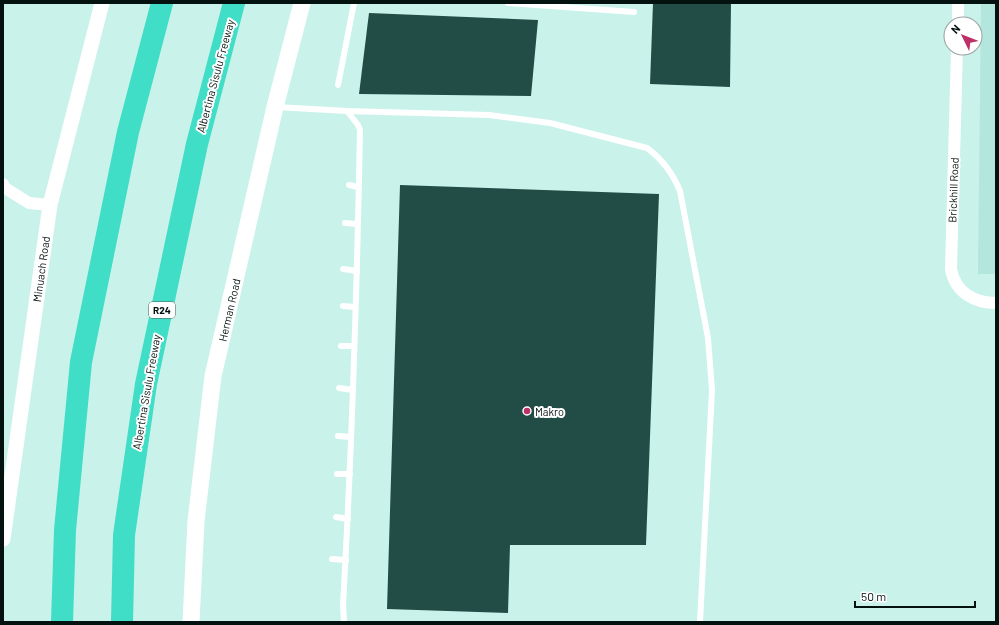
<svg xmlns="http://www.w3.org/2000/svg" width="999" height="625" font-family="Barlow,sans-serif">
<rect width="100%" height="100%" fill="#c9f2ea"/>
<!-- built -->
<polygon fill="#b3e6dc" points="981,3 996,3 996,274 978,274"/>
<!-- building -->
<g fill="#224d46">
<polygon points="653,3 731,3 730,87 650,84"/>
<polygon points="369,13 538,20 531,96 359,94"/>
<polygon points="400,185 659,194 646,545 510,545 508,613 387,609"/>
</g>
<g fill="none" stroke-linecap="round" stroke-linejoin="round">
<!-- service -->
<g stroke="#fff" stroke-width="6">
<polyline points="508,3 634,12"/>
<polyline points="338,85 354,3"/>
<path d="M276,107L347,111L358,125L360,130C357,289 352,447 343,605L344,622"/>
<path d="M347,111L489,115L550,123L647,148C662,159 673,174 680,191L708,338L712,390L700,622"/>
<polyline points="349,185 358,187"/>
<polyline points="345,223 357,224"/>
<polyline points="343,269 357,271"/>
<polyline points="343,306 355,307"/>
<polyline points="341,346 354,346"/>
<polyline points="339,388 353,390"/>
<polyline points="338,436 351,437"/>
<polyline points="337,474 350,474"/>
<polyline points="336,517 348,519"/>
<polyline points="332,559 346,560"/>
</g>
<!-- minor -->
<g stroke="#fff" stroke-width="12">
<polyline points="958,24 958,3"/>
<path d="M957,48L951,269C955,292 974,303 996,303"/>
<polyline points="3,184 5,188 29,203 50,205"/>
</g>
<!-- tertiary -->
<polyline stroke="#fff" stroke-width="15" points="3,539 50,205 102,3"/>
<!-- secondary -->
<polyline stroke="#fff" stroke-width="17" points="191,622 196,521 213,376 275,107 302,3"/>
<!-- motorway -->
<g stroke="#40ddc7" stroke-width="22">
<polyline points="62,622 65,530 81,362 128,132 162,3"/>
<polyline points="122,622 124,535 146,384 197,144 234,3"/>
</g>
</g>
<!-- markers -->
<circle fill="#bd3168" stroke="#fff" stroke-width="1.5" cx="527" cy="411" r="4"/>
<g text-anchor="middle" dominant-baseline="central" stroke-width="4" stroke-linejoin="round" paint-order="stroke">
<!-- shield labels -->
<rect fill="#fff" stroke="#4f5857" stroke-width="1" x="149" y="302" width="26" height="16" rx="3"/>
<g font-size="10" font-weight="bold" fill="#03110f">
<text x="162" y="310">R24</text>
</g>
<!-- street labels -->
<g font-size="11" fill="#03110f" stroke="#fff">
<text transform="translate(215 76) rotate(-75)">Albertina Sisulu Freeway</text>
<text transform="translate(953 190) rotate(-88)">Brickhill Road</text>
<text transform="translate(41 269) rotate(-82)">Minuach Road</text>
<text transform="translate(229 310) rotate(-77)">Herman Road</text>
<text transform="translate(146 392) rotate(-80)">Albertina Sisulu Freeway</text>
</g>
<!-- poi labels -->
<g font-size="11" fill="#03110f" stroke="#fff" text-anchor="start">
<text x="535" y="411">Makro</text>
</g>
</g>
<!-- border -->
<rect width="999" height="625" fill="none" stroke="#03110f" stroke-width="8"/>
<!-- north arrow -->
<g transform="translate(963 36) rotate(313)"><circle r="19" fill="#ffffff" stroke="#9aa09f"/>
<path d="M0-3L7 15L0 10L-7 15Z" fill="#bd3168"/>
<text y="-6" font-size="11" font-weight="bold" text-anchor="middle" fill="#03110f">N</text>
</g>
<!-- scale -->
<path d="M855 601v6h120v-6" fill="none" stroke="#03110f" stroke-width="2"/>
<text x="861" y="601" font-size="12" fill="#03110f" stroke="#ffffff" stroke-width="3" paint-order="stroke">50 m</text>
</svg>
